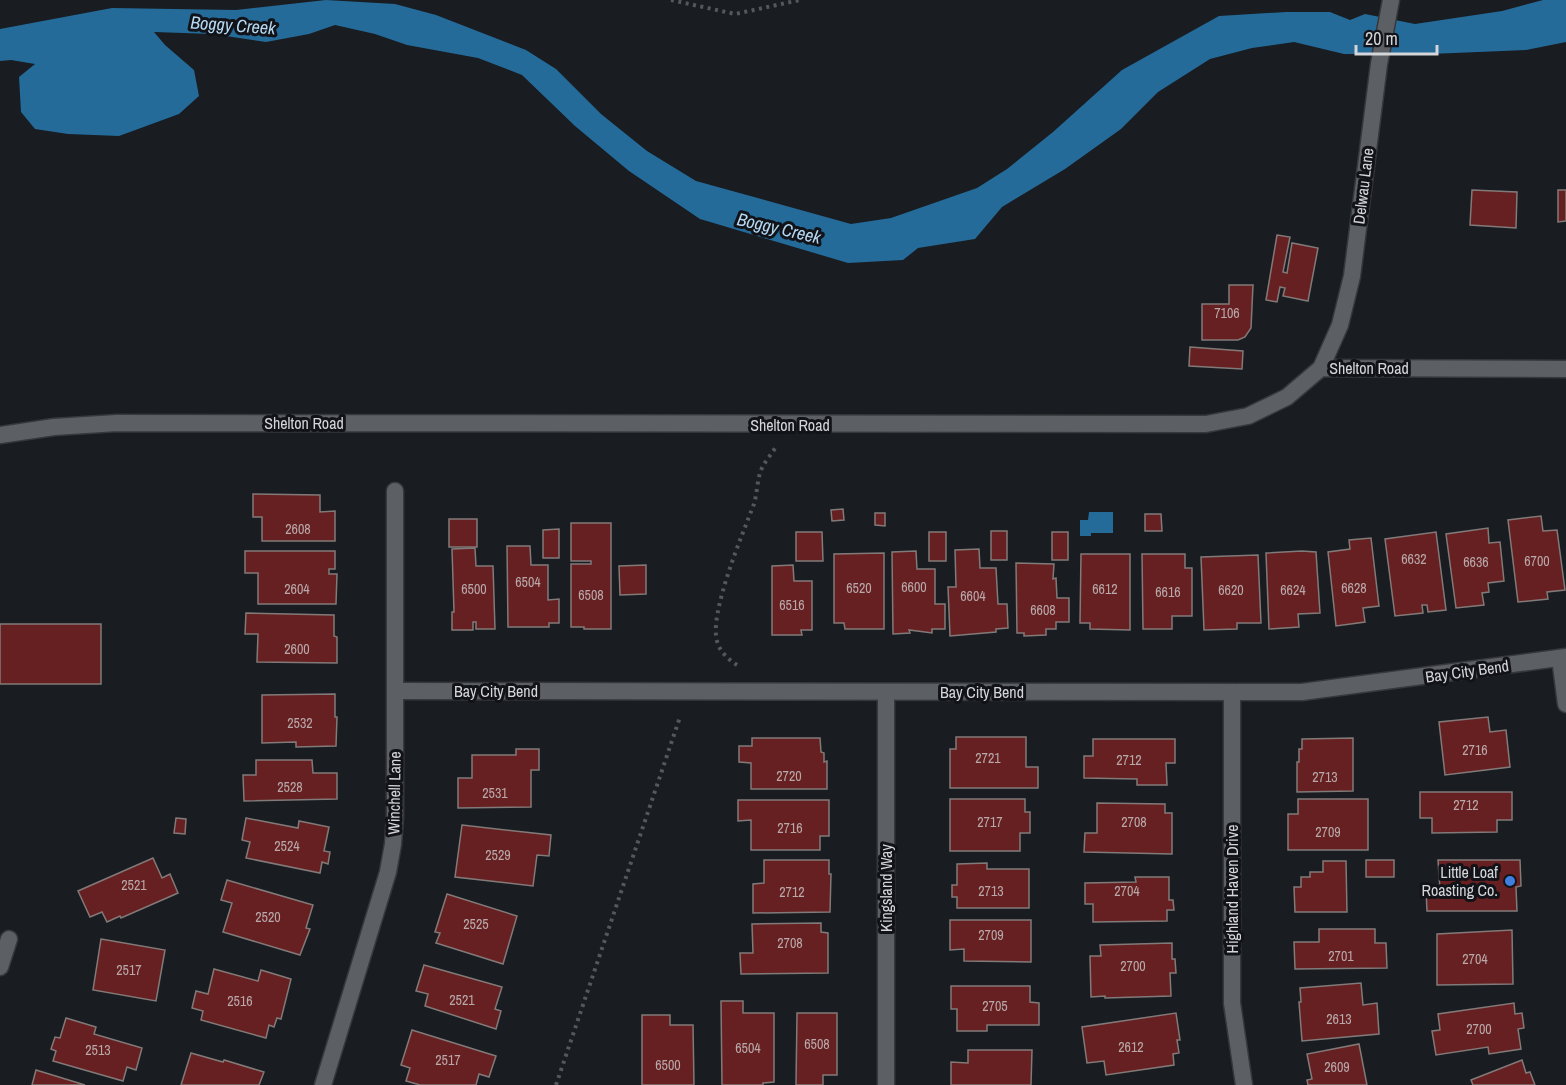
<svg xmlns="http://www.w3.org/2000/svg" width="1566" height="1085" font-family="'Archivo Narrow',sans-serif">
<rect width="100%" height="100%" fill="#191c21"/>
<!-- water -->
<g fill="#246b9a">
<polygon points="326,0 395,4 436,15 526,50 556,69 601,114 647,151 696,181 851,224 891,218 977,188 1007,169 1053,132 1122,70 1219,16 1286,12 1330,12 1350,20 1365,14 1415,24 1502,11 1543,0 1566,0 1566,42 1526,50 1430,54 1344,54 1294,42 1252,48 1210,59 1158,92 1121,129 1065,169 1002,207 975,239 918,248 903,260 848,263 700,219 629,171 575,126 522,75 478,58 407,45 375,34 335,25 309,34 266,42 212,34 154,32 165,45 194,70 199,96 179,114 119,136 68,134 35,129 21,112 19,77 35,64 11,60 0,61 0,29 112,8 236,10"/>
<polygon points="1089,512 1113,512 1113,533 1091,533 1091,536 1080,536 1080,520 1088,520"/>
</g>
<!-- building -->
<g fill="#672021" stroke="#827a79" stroke-width="1.5">
<polygon points="1472,190 1517,192 1516,228 1470,225"/>
<polygon points="1558,190 1566,190 1566,221 1558,222"/>
<polygon points="1277,235 1290,237 1283,272 1287,273 1292,243 1318,248 1308,301 1283,296 1285,288 1280,287 1277,302 1266,300"/>
<polygon points="1229,285 1253,285 1251,328 1245,337 1238,340 1202,340 1202,304 1229,304"/>
<polygon points="1190,347 1243,351 1242,369 1189,366"/>
<polygon points="253,494 320,495 320,512 335,511 335,541 262,541 262,517 253,517"/>
<polygon points="843,509 844,520 832,521 831,510"/>
<polygon points="875,513 885,513 885,526 875,525"/>
<polygon points="1145,514 1161,514 1162,531 1145,531"/>
<polygon points="1541,516 1543,531 1557,530 1565,590 1547,592 1548,599 1518,602 1508,520"/>
<rect x="449" y="519" width="28" height="28"/>
<polygon points="571,523 611,523 611,629 584,629 584,627 571,627 571,564 591,564 591,561 571,561"/>
<polygon points="1488,528 1489,543 1500,542 1504,581 1488,583 1489,592 1482,593 1484,605 1456,608 1446,534"/>
<polygon points="559,529 559,558 543,558 543,530"/>
<rect x="991" y="531" width="16" height="29"/>
<polygon points="796,532 822,532 823,561 796,561"/>
<rect x="929" y="532" width="17" height="29"/>
<rect x="1052" y="532" width="16" height="28"/>
<polygon points="1436,532 1446,610 1428,612 1427,605 1422,605 1423,613 1395,616 1385,539"/>
<polygon points="1371,538 1379,606 1363,608 1365,622 1336,626 1328,552 1350,549 1349,540"/>
<polygon points="507,546 530,546 531,565 548,565 548,600 559,599 559,623 549,623 549,627 508,627"/>
<polygon points="475,548 476,566 493,566 495,629 476,629 476,622 473,622 473,630 452,630 452,612 454,612 452,549"/>
<polygon points="979,549 980,568 996,568 998,604 1007,604 1008,628 996,629 996,632 950,636 948,587 956,587 955,550"/>
<polygon points="245,551 335,551 335,569 329,569 329,574 337,574 336,604 258,604 258,573 245,573"/>
<polygon points="916,551 917,569 935,569 935,604 945,604 945,629 932,629 932,633 909,630 910,633 893,634 892,552"/>
<polygon points="1302,551 1316,552 1320,613 1298,614 1299,627 1269,629 1266,553"/>
<polygon points="884,553 884,629 845,629 844,623 834,623 834,554"/>
<polygon points="1081,554 1130,554 1130,630 1090,629 1090,623 1080,623"/>
<polygon points="1142,554 1185,554 1185,568 1192,568 1192,616 1172,616 1172,629 1143,629"/>
<polygon points="1258,555 1261,623 1237,623 1237,629 1204,630 1201,557"/>
<polygon points="1016,563 1054,564 1053,579 1056,578 1057,598 1069,598 1069,622 1056,622 1056,629 1046,629 1046,635 1024,636 1024,633 1017,633"/>
<polygon points="646,565 646,594 620,595 619,566"/>
<polygon points="793,565 794,581 812,581 812,630 801,630 802,635 772,635 772,566"/>
<polygon points="246,613 334,615 334,636 337,637 337,663 257,662 258,634 245,634"/>
<rect x="0" y="624" width="101" height="60"/>
<polygon points="335,694 335,717 337,717 336,746 296,747 296,742 262,743 262,695"/>
<polygon points="1488,717 1490,732 1506,730 1510,767 1445,775 1439,722"/>
<polygon points="956,737 1026,737 1026,767 1038,767 1038,788 950,788 950,749 956,749"/>
<polygon points="752,738 820,738 821,752 824,753 824,762 827,761 827,789 751,789 751,763 739,762 739,746 752,746"/>
<polygon points="1353,738 1353,791 1297,792 1297,762 1299,762 1299,749 1302,749 1302,739"/>
<polygon points="1093,739 1175,739 1175,763 1166,763 1167,785 1137,785 1137,779 1084,778 1084,756 1093,756"/>
<polygon points="516,749 539,749 539,770 531,770 531,807 458,808 458,778 472,778 472,755 516,755"/>
<polygon points="256,760 312,760 313,773 337,773 337,799 244,801 243,775 256,775"/>
<polygon points="1420,792 1512,792 1512,820 1497,820 1497,832 1432,833 1432,818 1420,818"/>
<polygon points="950,799 1025,799 1025,812 1030,812 1030,833 1020,833 1020,851 950,851"/>
<polygon points="1298,799 1368,799 1368,850 1288,850 1288,814 1298,814"/>
<polygon points="738,800 829,800 829,836 820,836 820,850 751,850 751,820 738,821"/>
<polygon points="1097,803 1165,804 1165,813 1172,813 1172,854 1084,852 1085,833 1097,833"/>
<polygon points="176,818 186,819 185,834 174,833"/>
<polygon points="246,818 298,828 299,821 329,827 324,851 330,852 328,864 322,862 320,873 246,858 250,842 242,840"/>
<polygon points="462,825 551,835 549,856 537,855 533,886 455,877"/>
<polygon points="153,858 162,878 170,874 178,893 121,918 120,916 107,922 102,912 90,917 78,891"/>
<polygon points="764,860 829,860 829,874 831,874 830,912 753,913 753,884 764,883"/>
<rect x="1366" y="860" width="28" height="17"/>
<polygon points="1438,860 1520,860 1521,886 1516,887 1517,911 1427,911 1426,890 1440,890"/>
<polygon points="1323,861 1346,861 1347,912 1295,912 1294,887 1301,887 1301,877 1310,877 1310,872 1323,872"/>
<polygon points="987,863 987,869 1029,869 1029,908 957,908 957,897 952,897 952,885 957,885 957,864"/>
<polygon points="1135,877 1169,877 1169,900 1173,900 1174,910 1167,910 1167,921 1093,922 1093,904 1085,904 1085,883 1136,882"/>
<polygon points="227,880 313,905 306,928 310,929 300,955 223,932 232,903 221,900"/>
<polygon points="447,894 517,916 503,964 436,943 440,933 435,932"/>
<polygon points="950,920 1031,920 1031,962 964,961 964,949 950,950"/>
<polygon points="821,923 821,932 828,933 828,973 741,974 740,953 753,953 752,924"/>
<polygon points="1319,929 1375,929 1375,943 1386,943 1387,968 1295,969 1294,942 1319,942"/>
<polygon points="1512,930 1513,984 1437,985 1437,934"/>
<polygon points="101,939 165,950 156,1001 93,990"/>
<polygon points="1172,943 1172,959 1175,959 1176,973 1170,973 1171,996 1105,998 1105,996 1091,997 1090,956 1101,956 1100,945"/>
<polygon points="424,965 502,987 495,1009 501,1011 496,1029 425,1006 428,994 416,991"/>
<polygon points="214,969 258,981 261,970 291,979 281,1019 277,1018 274,1027 269,1025 266,1038 201,1020 203,1011 192,1008 196,991 208,994"/>
<polygon points="1361,983 1363,1005 1377,1003 1379,1034 1302,1041 1299,1002 1301,1002 1300,988"/>
<polygon points="951,986 1030,986 1030,1002 1039,1003 1039,1025 987,1025 987,1031 957,1031 957,1009 951,1009"/>
<polygon points="721,1001 743,1001 743,1013 774,1013 774,1082 763,1083 763,1085 722,1085"/>
<polygon points="1514,1003 1515,1014 1522,1013 1524,1028 1518,1029 1521,1049 1489,1054 1488,1047 1436,1055 1432,1031 1440,1030 1438,1014"/>
<polygon points="797,1013 837,1013 837,1075 823,1075 823,1085 796,1085"/>
<polygon points="1176,1013 1180,1040 1177,1040 1179,1053 1173,1054 1174,1065 1106,1075 1104,1061 1087,1063 1082,1027"/>
<polygon points="642,1015 670,1015 670,1025 693,1025 694,1085 642,1085"/>
<polygon points="66,1018 96,1027 94,1034 142,1048 136,1070 127,1067 123,1081 53,1061 56,1051 51,1049 55,1037 60,1038"/>
<polygon points="412,1030 496,1056 489,1077 479,1074 476,1085 420,1085 406,1081 410,1068 401,1065"/>
<polygon points="1359,1044 1367,1085 1308,1085 1307,1080 1312,1079 1307,1054"/>
<polygon points="968,1050 1032,1050 1031,1085 951,1085 951,1062 968,1063"/>
<polygon points="191,1053 223,1062 224,1060 264,1072 259,1085 181,1085"/>
<polygon points="1522,1060 1526,1073 1530,1072 1535,1085 1473,1085 1471,1080"/>
<polygon points="36,1070 85,1085 32,1085"/>
</g>
<g fill="none" stroke-linecap="round" stroke-linejoin="round">
<defs>
<g id="minor">
<polyline points="1321,368 1340,325 1352,276 1379,64 1391,0"/>
<polyline points="0,435 54,427 117,423 1206,424 1248,416 1287,397 1321,368 1566,369"/>
<polyline points="1560,658 1566,704"/>
<polyline points="396,691 1302,692 1566,657"/>
<polyline points="886,692 886,1085"/>
<polyline points="1232,692 1232,1003 1244,1085"/>
<polyline points="0,967 9,939"/>
<polyline points="323,1085 388,872 393,844 395,817 395,491"/>
</g>
</defs>
<!-- minor casing -->
<use href="#minor" stroke="#36383b" stroke-width="19"/>
<!-- path -->
<g stroke="#54575b" stroke-width="4" stroke-dasharray="3 4.5" stroke-linecap="butt">
<polyline points="671,0 735,14 800,0"/>
<path d="M737,665C728,659 720,652 717,641C709,613 743,533 754,504C757,494 757,483 760,473C763,463 772,454 777,445"/>
<polyline points="556,1085 680,717"/>
</g>
<!-- minor -->
<use href="#minor" stroke="#5c6065" stroke-width="16"/>
</g>
<!-- markers -->
<circle fill="#3f7fe0" stroke="#111318" stroke-width="2" cx="1510" cy="881" r="6"/>
<g text-anchor="middle" dominant-baseline="central" stroke-width="6" stroke-linejoin="round" paint-order="stroke">
<!-- number labels -->
<g font-size="14" fill="#b8a8aa">
<text x="1227" y="313">7106</text>
<text x="298" y="529">2608</text>
<text x="1414" y="559">6632</text>
<text x="1537" y="561">6700</text>
<text x="1476" y="562">6636</text>
<text x="528" y="582">6504</text>
<text x="914" y="587">6600</text>
<text x="859" y="588">6520</text>
<text x="1354" y="588">6628</text>
<text x="297" y="589">2604</text>
<text x="474" y="589">6500</text>
<text x="1105" y="589">6612</text>
<text x="1231" y="590">6620</text>
<text x="1293" y="590">6624</text>
<text x="1168" y="592">6616</text>
<text x="591" y="595">6508</text>
<text x="973" y="596">6604</text>
<text x="792" y="605">6516</text>
<text x="1043" y="610">6608</text>
<text x="297" y="649">2600</text>
<text x="300" y="723">2532</text>
<text x="1475" y="750">2716</text>
<text x="988" y="758">2721</text>
<text x="1129" y="760">2712</text>
<text x="789" y="776">2720</text>
<text x="1325" y="777">2713</text>
<text x="290" y="787">2528</text>
<text x="495" y="793">2531</text>
<text x="1466" y="805">2712</text>
<text x="990" y="822">2717</text>
<text x="1134" y="822">2708</text>
<text x="790" y="828">2716</text>
<text x="1328" y="832">2709</text>
<text x="287" y="846">2524</text>
<text x="498" y="855">2529</text>
<text x="134" y="885">2521</text>
<text x="991" y="891">2713</text>
<text x="1127" y="891">2704</text>
<text x="792" y="892">2712</text>
<text x="268" y="917">2520</text>
<text x="476" y="924">2525</text>
<text x="991" y="935">2709</text>
<text x="790" y="943">2708</text>
<text x="1341" y="956">2701</text>
<text x="1475" y="959">2704</text>
<text x="1133" y="966">2700</text>
<text x="129" y="970">2517</text>
<text x="462" y="1000">2521</text>
<text x="240" y="1001">2516</text>
<text x="995" y="1006">2705</text>
<text x="1339" y="1019">2613</text>
<text x="1479" y="1029">2700</text>
<text x="817" y="1044">6508</text>
<text x="1131" y="1047">2612</text>
<text x="748" y="1048">6504</text>
<text x="98" y="1050">2513</text>
<text x="448" y="1060">2517</text>
<text x="668" y="1065">6500</text>
<text x="1337" y="1067">2609</text>
</g>
<!-- street labels -->
<g font-size="16" fill="#d3d5d8" stroke="#111318">
<text transform="translate(1363 186) rotate(-83)">Delwau Lane</text>
<text x="1369" y="368">Shelton Road</text>
<text x="304" y="423">Shelton Road</text>
<text x="790" y="425">Shelton Road</text>
<text transform="translate(1467 671) rotate(-8)">Bay City Bend</text>
<text x="496" y="691">Bay City Bend</text>
<text x="982" y="692">Bay City Bend</text>
<text transform="translate(394 793) rotate(-89)">Winchell Lane</text>
<text transform="translate(886 888) rotate(-90)">Kingsland Way</text>
<text transform="translate(1232 889) rotate(-90)">Highland Haven Drive</text>
</g>
<!-- poi labels -->
<g font-size="16" fill="#d3d5d8" stroke="#111318" text-anchor="end">
<text x="1498" y="872">Little Loaf<tspan x="1498" dy="18">Roasting Co.</tspan></text>
</g>
<!-- water labels -->
<g font-size="18" font-style="italic" fill="#b5d8f3" stroke="#111318">
<text transform="translate(233 25) rotate(4)">Boggy Creek</text>
<text transform="translate(779 228) rotate(13)">Boggy Creek</text>
</g>
</g>
<!-- scale -->
<path d="M1356 45v9h81v-9" fill="none" stroke="#d3d5d8" stroke-width="3"/>
<text x="1365" y="45" font-size="18" fill="#d3d5d8" stroke="#111318" stroke-width="4.5" paint-order="stroke">20 m</text>
</svg>
